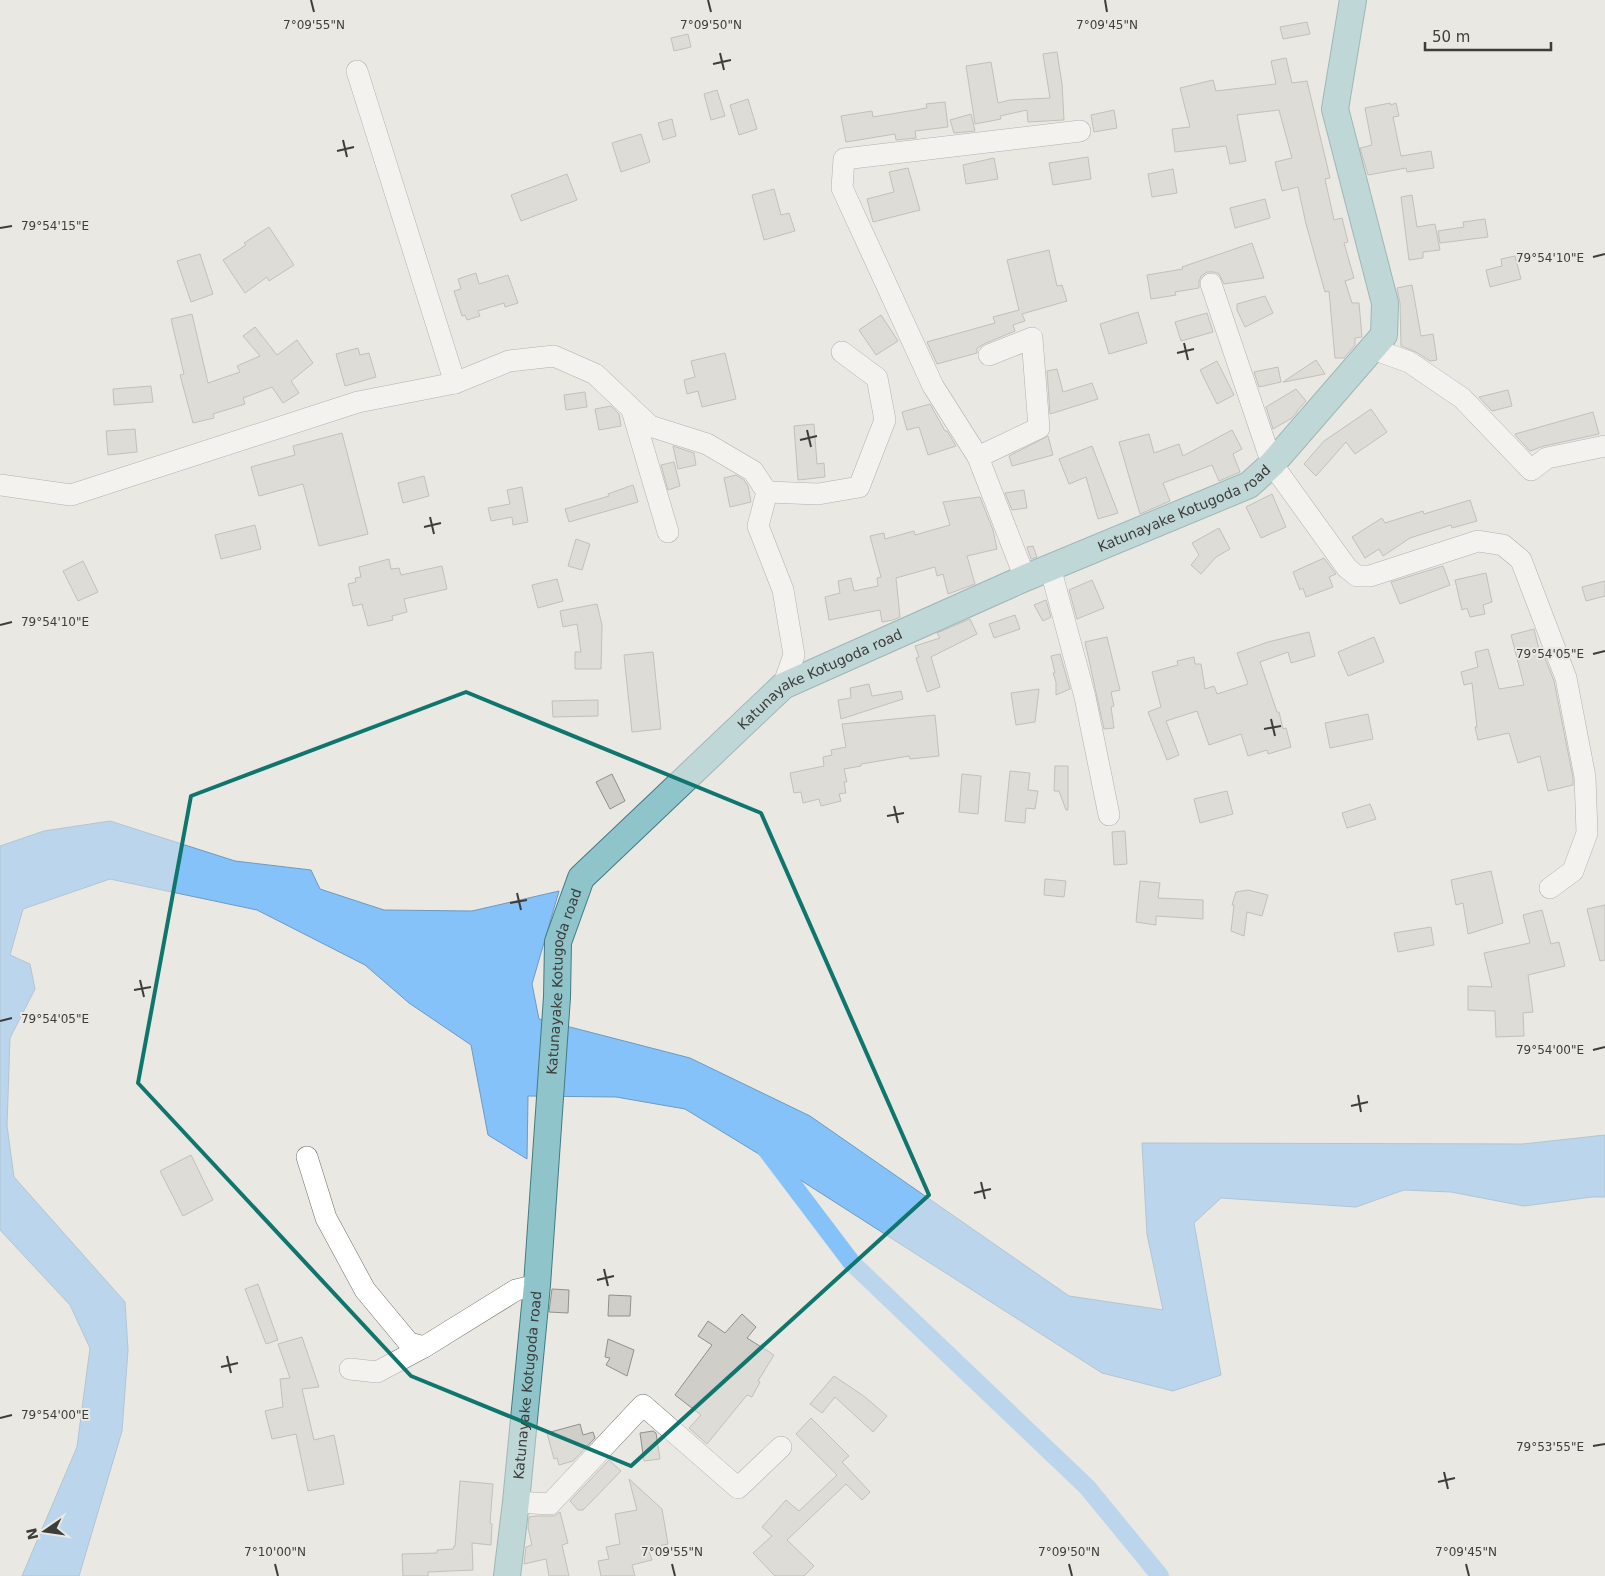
<svg xmlns="http://www.w3.org/2000/svg" width="1605" height="1576" font-family="'DejaVu Sans',sans-serif">
<rect width="100%" height="100%" fill="#e9e8e2"/>
<!-- water -->
<polygon fill="#84c2f9" stroke="#6f9ac0" points="110,821 235,861 311,870 320,889 384,910 472,911 559,891 532,984 539,1019 690,1058 810,1116 1069,1296 1163,1310 1147,1234 1142,1143 1523,1144 1605,1135 1605,1197 1592,1197 1524,1206 1451,1192 1404,1190 1356,1207 1221,1198 1194,1223 1221,1375 1173,1391 1102,1373 780,1167 685,1109 616,1097 528,1096 527,1159 488,1135 471,1045 409,1003 365,965 257,910 110,879 23,909 10,955 30,964 35,989 10,1038 7,1126 14,1177 125,1302 128,1350 122,1431 79,1576 22,1576 77,1447 90,1348 70,1305 0,1230 0,846 44,831"/>
<g fill="none" stroke-linecap="round" stroke-linejoin="round">
<!-- canal -->
<polyline stroke="#84c2f9" stroke-width="18" points="765,1148 852,1263 1087,1487 1160,1576"/>
</g>
<!-- building -->
<g fill="#cfcec9" stroke="#91908c">
<polygon points="1307,22 1310,34 1283,39 1280,27"/>
<polygon points="688,34 691,47 674,51 671,38"/>
<polygon points="1057,52 1062,84 1064,120 1028,122 1027,110 1000,116 1001,119 975,124 966,66 991,62 998,103 1010,100 1050,98 1043,54"/>
<polygon points="1286,58 1292,83 1307,81 1330,178 1325,179 1334,220 1342,218 1348,242 1344,243 1354,278 1345,281 1352,303 1359,303 1362,337 1355,338 1355,345 1344,358 1335,358 1329,291 1325,292 1306,224 1298,187 1282,191 1275,162 1292,158 1279,110 1237,115 1246,161 1230,164 1226,146 1175,152 1172,129 1190,127 1180,88 1213,80 1216,91 1276,84 1271,61"/>
<polygon points="717,90 725,116 711,120 704,94"/>
<polygon points="748,99 757,129 739,135 730,105"/>
<polygon points="945,102 948,127 915,131 916,138 896,140 895,134 846,142 841,116 872,111 873,117 927,108 926,104"/>
<polygon points="1390,103 1391,105 1396,103 1399,116 1393,117 1401,156 1431,151 1434,168 1407,172 1406,168 1368,175 1360,148 1372,145 1365,108"/>
<polygon points="1114,110 1117,128 1094,132 1091,115"/>
<polygon points="971,114 975,131 954,133 950,120"/>
<polygon points="672,119 676,136 663,140 658,123"/>
<polygon points="641,134 650,162 621,172 612,143"/>
<polygon points="1088,157 1091,179 1053,185 1049,163"/>
<polygon points="994,158 998,179 966,184 963,165"/>
<polygon points="908,168 920,210 873,222 867,199 894,192 889,172"/>
<polygon points="1173,169 1177,193 1152,197 1148,174"/>
<polygon points="567,174 577,200 521,221 511,195"/>
<polygon points="774,189 781,215 789,213 795,231 764,240 752,195"/>
<polygon points="1412,195 1417,227 1435,224 1440,250 1423,252 1423,258 1409,260 1401,197"/>
<polygon points="1265,199 1270,218 1235,228 1230,208"/>
<polygon points="1485,219 1488,237 1440,243 1438,231 1464,227 1463,222"/>
<polygon points="269,227 294,265 269,281 267,277 245,293 223,260 246,245 244,243"/>
<polygon points="1252,243 1264,278 1224,284 1219,274 1214,272 1207,272 1201,276 1199,282 1199,288 1175,292 1176,295 1151,299 1147,275 1183,269 1182,267"/>
<polygon points="1049,250 1057,286 1062,285 1067,301 1022,314 1025,321 1013,325 1015,331 984,344 977,348 977,353 937,364 927,342 995,323 993,317 1019,310 1007,260"/>
<polygon points="200,254 213,294 191,302 177,261"/>
<polygon points="1515,256 1521,279 1490,287 1486,270 1502,266 1501,259"/>
<polygon points="476,273 479,284 508,275 518,303 505,307 504,303 478,311 480,316 467,320 465,315 462,316 454,291 461,289 458,279"/>
<polygon points="1412,285 1421,336 1433,334 1437,360 1430,361 1416,352 1401,346 1400,303 1397,288"/>
<polygon points="1265,296 1273,313 1245,327 1237,310 1237,304"/>
<polygon points="1138,312 1147,343 1109,354 1100,324"/>
<polygon points="1207,313 1213,332 1181,341 1175,322"/>
<polygon points="192,314 208,383 240,372 237,366 260,356 243,336 255,327 277,355 297,340 313,363 291,381 299,393 283,403 272,387 243,398 245,404 213,414 214,418 193,423 180,375 184,374 171,319"/>
<polygon points="881,315 898,341 876,355 859,330"/>
<polygon points="358,348 360,355 369,353 376,377 345,386 336,354"/>
<polygon points="725,353 736,399 702,407 698,391 687,394 684,380 695,377 691,361"/>
<polygon points="1316,360 1325,374 1284,382 1283,382"/>
<polygon points="1217,361 1234,395 1217,404 1200,370"/>
<polygon points="1278,367 1281,382 1259,387 1254,372"/>
<polygon points="1057,369 1063,392 1092,383 1098,399 1050,414 1047,371"/>
<polygon points="151,386 153,402 114,405 113,389"/>
<polygon points="1296,389 1306,401 1297,411 1297,412 1292,418 1273,429 1266,407"/>
<polygon points="1508,390 1512,406 1492,411 1479,397"/>
<polygon points="585,392 587,407 566,410 564,395"/>
<polygon points="930,404 945,431 947,431 956,446 928,455 919,427 907,430 902,412"/>
<polygon points="611,406 619,414 621,426 599,430 595,409"/>
<polygon points="1371,409 1387,432 1355,454 1346,442 1316,476 1304,464 1324,441"/>
<polygon points="1593,412 1599,434 1544,446 1530,451 1516,436 1515,434"/>
<polygon points="814,424 817,464 824,463 825,477 798,480 794,426"/>
<polygon points="135,429 137,452 108,455 106,431"/>
<polygon points="1232,430 1242,449 1233,454 1240,472 1219,481 1212,465 1163,483 1170,501 1140,514 1119,442 1149,434 1154,453 1179,444 1183,456"/>
<polygon points="342,433 368,534 319,546 303,484 259,496 251,467 295,455 293,446"/>
<polygon points="1048,436 1053,455 1012,466 1009,456"/>
<polygon points="673,446 694,453 696,465 678,469"/>
<polygon points="1092,446 1118,513 1098,519 1086,477 1069,484 1059,459"/>
<polygon points="674,462 680,486 668,490 661,465"/>
<polygon points="736,475 744,480 748,486 751,502 730,507 724,478"/>
<polygon points="424,476 429,496 403,503 398,483"/>
<polygon points="633,485 638,502 569,522 565,509 609,496 608,494"/>
<polygon points="522,487 528,522 513,525 512,517 491,521 488,508 510,504 507,490"/>
<polygon points="1024,490 1027,508 1012,510 1005,493"/>
<polygon points="1272,494 1286,527 1261,538 1246,507"/>
<polygon points="980,497 993,530 997,549 967,556 975,584 948,594 943,574 937,576 935,567 896,578 900,617 893,620 882,622 880,610 829,620 825,597 840,593 838,581 851,578 854,591 878,586 877,578 881,577 870,536 884,533 885,539 914,531 915,535 950,525 943,502"/>
<polygon points="1470,500 1477,521 1452,528 1451,525 1410,538 1383,556 1379,549 1365,558 1352,537 1382,518 1385,523 1423,511 1424,514"/>
<polygon points="255,525 261,549 221,559 215,535"/>
<polygon points="1219,528 1230,549 1216,557 1201,574 1191,565 1199,555 1192,543"/>
<polygon points="576,539 590,544 582,570 568,566"/>
<polygon points="1033,546 1037,557 1031,559 1027,547"/>
<polygon points="1324,558 1336,574 1329,577 1333,587 1306,597 1303,588 1300,590 1293,572"/>
<polygon points="389,559 391,569 399,568 401,575 442,566 447,589 404,599 407,612 392,616 393,620 368,626 362,604 353,606 348,584 356,582 355,578 361,577 359,567"/>
<polygon points="83,561 98,592 78,601 63,571"/>
<polygon points="1443,566 1450,585 1400,604 1391,582"/>
<polygon points="1486,573 1492,602 1483,605 1485,614 1470,617 1467,608 1462,610 1455,580"/>
<polygon points="557,579 563,601 538,608 532,585"/>
<polygon points="1092,580 1104,608 1077,619 1069,590"/>
<polygon points="1605,581 1605,596 1586,601 1582,587"/>
<polygon points="1046,600 1051,617 1043,621 1034,605"/>
<polygon points="597,604 602,625 601,669 575,669 575,652 581,652 577,624 563,627 560,611"/>
<polygon points="1015,615 1020,629 994,638 989,624"/>
<polygon points="970,619 977,634 931,657 940,687 927,692 916,658 919,657 915,646 940,638 937,633"/>
<polygon points="1534,629 1540,653 1543,653 1554,681 1573,778 1573,785 1548,791 1540,756 1518,763 1509,733 1478,740 1475,727 1477,727 1472,683 1464,685 1461,672 1478,667 1475,652 1488,649 1499,689 1524,685 1511,635"/>
<polygon points="1309,632 1315,656 1291,663 1288,652 1260,662 1277,712 1279,712 1283,729 1286,728 1291,747 1268,754 1267,750 1248,756 1241,734 1209,745 1197,711 1166,721 1179,755 1167,760 1148,712 1161,707 1152,672 1178,665 1177,661 1194,657 1195,664 1201,664 1205,689 1214,686 1217,694 1248,684 1237,653 1268,642"/>
<polygon points="1107,637 1120,690 1111,692 1114,706 1111,707 1114,728 1104,729 1085,642"/>
<polygon points="1374,637 1384,662 1348,676 1338,652"/>
<polygon points="653,652 661,729 632,732 624,655"/>
<polygon points="1060,654 1070,689 1056,695 1056,682 1053,673 1055,673 1051,656"/>
<polygon points="869,684 872,696 901,691 903,699 841,719 838,700 851,698 850,688"/>
<polygon points="1039,689 1035,722 1016,725 1011,693"/>
<polygon points="598,700 598,716 553,717 552,701"/>
<polygon points="1368,714 1373,739 1330,748 1325,723"/>
<polygon points="935,715 939,756 910,759 909,756 861,764 861,766 844,769 847,782 844,782 846,793 839,794 841,801 821,806 819,799 803,803 801,792 794,793 790,773 824,766 823,757 832,755 831,750 846,747 842,724"/>
<polygon points="1055,766 1068,766 1068,810 1066,810 1059,791 1054,791"/>
<polygon points="1010,771 1030,773 1028,790 1038,791 1035,809 1026,808 1025,823 1005,821"/>
<polygon points="612,774 625,801 610,809 596,782"/>
<polygon points="962,774 981,776 978,814 959,812"/>
<polygon points="1227,791 1233,814 1200,823 1194,799"/>
<polygon points="1370,804 1376,819 1347,828 1342,813"/>
<polygon points="1125,831 1127,864 1114,865 1112,832"/>
<polygon points="1491,871 1503,923 1468,934 1463,903 1456,905 1451,880"/>
<polygon points="1045,879 1066,881 1064,897 1044,895"/>
<polygon points="1140,881 1160,883 1158,898 1203,900 1203,919 1156,916 1156,925 1136,922"/>
<polygon points="1248,890 1268,895 1262,916 1247,912 1244,936 1231,931 1234,905 1232,905 1236,892"/>
<polygon points="1605,905 1605,960 1600,961 1587,909"/>
<polygon points="1542,910 1551,944 1559,942 1565,966 1528,975 1533,1012 1523,1013 1524,1036 1496,1037 1495,1011 1468,1010 1468,986 1492,987 1484,953 1530,943 1523,915"/>
<polygon points="1431,927 1434,945 1398,952 1394,933"/>
<polygon points="191,1155 213,1200 183,1216 160,1171"/>
<polygon points="258,1284 278,1340 266,1344 245,1289"/>
<polygon points="552,1289 569,1290 568,1313 549,1312"/>
<polygon points="609,1295 631,1296 630,1316 608,1316"/>
<polygon points="742,1314 756,1327 747,1338 774,1355 758,1381 760,1382 752,1397 747,1395 707,1444 689,1428 701,1415 675,1395 712,1345 698,1336 708,1321 725,1333"/>
<polygon points="302,1337 319,1387 302,1389 314,1440 334,1435 344,1484 308,1491 296,1434 272,1439 265,1411 283,1407 280,1379 290,1378 278,1344"/>
<polygon points="608,1339 634,1350 627,1376 606,1365 610,1358 605,1357"/>
<polygon points="834,1376 865,1397 887,1416 873,1432 835,1397 822,1413 810,1404"/>
<polygon points="811,1418 849,1456 842,1462 870,1492 862,1500 846,1484 787,1540 814,1566 804,1576 775,1576 753,1553 772,1536 762,1527 786,1500 799,1511 837,1475 796,1434"/>
<polygon points="580,1424 583,1435 593,1432 595,1438 573,1461 559,1465 557,1458 554,1459 547,1433"/>
<polygon points="653,1431 656,1433 660,1459 644,1461 640,1433"/>
<polygon points="609,1460 621,1471 583,1510 578,1510 570,1501"/>
<polygon points="629,1479 662,1509 668,1544 648,1548 652,1560 632,1565 635,1576 601,1576 598,1561 609,1559 606,1547 620,1544 615,1514 637,1510"/>
<polygon points="460,1481 493,1484 490,1523 492,1524 491,1545 472,1543 473,1570 428,1572 428,1576 403,1576 402,1554 437,1553 437,1550 453,1549 454,1546 455,1546"/>
<polygon points="560,1512 568,1543 562,1545 569,1576 549,1576 546,1559 524,1564 526,1547 532,1545 528,1528 529,1517 536,1516 554,1516"/>
</g>
<g fill="none" stroke-linecap="round" stroke-linejoin="round">
<defs>
<g id="minor">
<polyline points="357,71 455,383"/>
<polyline points="1211,284 1272,464 1347,568 1357,576 1370,576 1478,541 1503,545 1521,560 1566,678 1585,777 1587,833 1573,871 1550,888"/>
<polyline points="1373,349 1409,362 1462,398 1531,470 1547,458 1605,446"/>
<polyline points="989,355 1032,338 1039,428 978,457 1025,578"/>
<polyline points="632,410 668,532"/>
<polyline points="978,457 933,386 842,188 844,159 1080,131"/>
<polyline points="0,485 71,495 358,402 455,383 509,361 554,356 595,374 650,426 707,444 753,471 767,492 758,526 783,590 794,655 783,686"/>
<polyline points="767,492 818,494 859,487 885,420 877,378 842,352"/>
<polyline points="1050,567 1085,697 1109,815"/>
<polyline points="307,1157 326,1218 365,1290 409,1343 424,1347 516,1290 537,1285"/>
<polyline points="350,1369 377,1372 424,1347"/>
<polyline points="516,1502 550,1504 643,1405 738,1488 781,1447"/>
</g>
<g id="major">
<path id="s1" d="M507,1576L516,1502L537,1285L557,997L558,942L581,878L783,686L1025,578L1249,485L1272,464L1384,335L1385,303L1335,109L1353,0"/>
</g>
</defs>
<!-- minor casing -->
<use href="#minor" stroke="#706f6a" stroke-width="22"/>
<!-- major casing -->
<use href="#major" stroke="#427b82" stroke-width="28"/>
<!-- minor -->
<use href="#minor" stroke="#fff" stroke-width="21"/>
<!-- major -->
<use href="#major" stroke="#8fc4cb" stroke-width="26"/>
</g>
<!-- marked area -->
<path d="M0 0H1605V1576H0ZM466,692L761,813L929,1195L631,1466L411,1376L138,1083L191,796Z" fill="#e9e8e2" fill-opacity=".55" fill-rule="evenodd"/>
<path fill="none" stroke="#0f766e" stroke-width="4" stroke-linejoin="round" d="M466,692L761,813L929,1195L631,1466L411,1376L138,1083L191,796Z"/>
<!-- ticks -->
<path fill="none" stroke="#3d3d3b" stroke-width="2" d="M311,0L314,12M708,0L711,12M1105,0L1107,12M720,53L724,70M713,64L731,60M343,140L347,157M337,151L354,147M0,228L12,226M1593,257L1605,254M1184,343L1188,360M1177,353L1194,349M807,430L811,447M800,440L817,436M430,517L434,534M424,527L441,523M0,625L12,622M1593,654L1605,651M1271,719L1275,736M1264,729L1281,726M894,806L898,823M887,816L904,813M517,893L521,910M510,903L527,900M140,980L144,997M134,990L151,987M0,1021L12,1018M1593,1050L1605,1047M1358,1095L1361,1112M1351,1106L1368,1102M981,1182L985,1199M974,1193L991,1189M604,1269L608,1286M597,1280L614,1276M227,1356L231,1373M221,1367L238,1363M0,1418L12,1415M1593,1446L1605,1444M1444,1472L1448,1489M1438,1482L1455,1478M275,1564L278,1576M672,1564L675,1576M1069,1564L1072,1576M1466,1564L1469,1576"/>
<g text-anchor="middle" dominant-baseline="central" stroke-width="4" stroke-linejoin="round" paint-order="stroke">
<!-- street labels -->
<g font-size="14" fill="#3d3d3b" stroke="#e9e8e2">
<text stroke="none"><textPath href="#s1" startOffset="1422">Katunayake Kotugoda road</textPath></text>
<text stroke="none"><textPath href="#s1" startOffset="1018">Katunayake Kotugoda road</textPath></text>
<text stroke="none"><textPath href="#s1" startOffset="598">Katunayake Kotugoda road</textPath></text>
<text stroke="none"><textPath href="#s1" startOffset="192">Katunayake Kotugoda road</textPath></text>
</g>
</g>
<g font-size="12" text-anchor="middle" fill="#3d3d3b" stroke="#e9e8e2" stroke-width="4" stroke-linejoin="round" paint-order="stroke">
<text x="314" y="29">7°09'55"N</text>
<text x="711" y="29">7°09'50"N</text>
<text x="1107" y="29">7°09'45"N</text>
<text x="55" y="230">79°54'15"E</text>
<text x="1550" y="262">79°54'10"E</text>
<text x="55" y="626">79°54'10"E</text>
<text x="1550" y="658">79°54'05"E</text>
<text x="55" y="1023">79°54'05"E</text>
<text x="1550" y="1054">79°54'00"E</text>
<text x="55" y="1419">79°54'00"E</text>
<text x="1550" y="1451">79°53'55"E</text>
<text x="275" y="1556">7°10'00"N</text>
<text x="672" y="1556">7°09'55"N</text>
<text x="1069" y="1556">7°09'50"N</text>
<text x="1466" y="1556">7°09'45"N</text>
</g>
<!-- north arrow -->
<g transform="translate(45 1531) rotate(257)" stroke="#e9e8e2" stroke-width="4" paint-order="stroke">
<path d="M0-4L9 19L0 12L-9 19Z" fill="#3d3d3b"/>
<text y="-8" font-size="14" font-weight="bold" text-anchor="middle" fill="#3d3d3b">N</text>
</g>
<!-- scale -->
<path d="M1425 42v8h126v-8" fill="none" stroke="#3d3d3b" stroke-width="2.5"/>
<text x="1432" y="42" font-size="15" fill="#3d3d3b" stroke="#e9e8e2" stroke-width="4" paint-order="stroke">50 m</text>
</svg>
